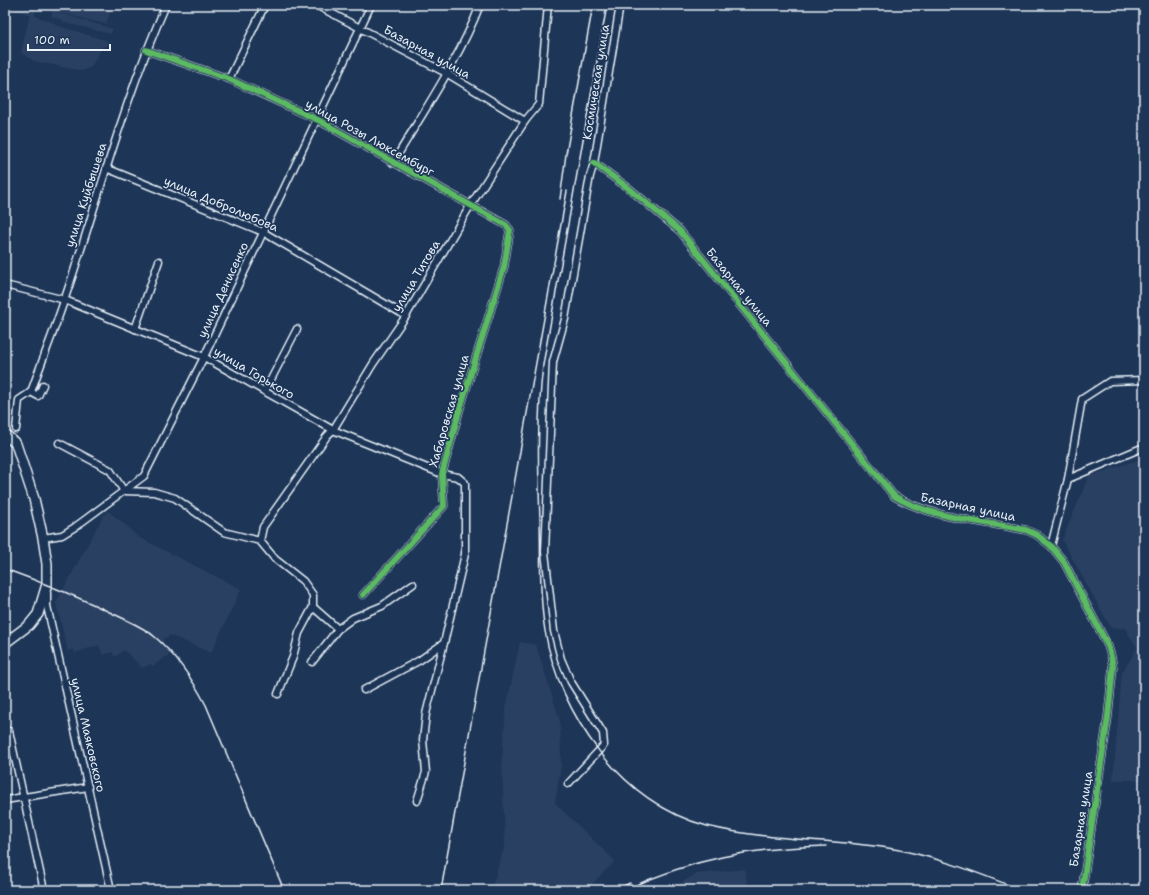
<svg xmlns="http://www.w3.org/2000/svg" width="1149" height="895" font-family="'Shantell Sans',sans-serif">
<rect width="100%" height="100%" fill="#1d3557"/>
<filter id="ink" filterUnits="userSpaceOnUse"><feTurbulence type="fractalNoise" baseFrequency=".025" numOctaves="2"/><feDisplacementMap in="SourceGraphic" scale="8" xChannelSelector="R" yChannelSelector="G"/><feConvolveMatrix kernelMatrix="1 2 1 2 8 2 1 2 1" color-interpolation-filters="sRGB"/></filter>
<g filter="url(#ink)">
<!-- built -->
<g fill="#2a4162">
<polygon points="5,5 21,5 36,8 35,16 55,23 55,25 108,41 106,47 103,46 91,67 82,71 34,61 21,53 30,14 5,8"/>
<polygon points="28,5 113,5 106,24"/>
<polygon points="52,11 113,29 111,34 62,22 63,20 52,17"/>
<polygon points="1144,458 1144,780 1113,780 1122,673 1137,648 1125,628 1111,628 1062,540 1089,476"/>
<polygon points="108,511 128,527 138,537 241,589 211,653 170,635 168,638 164,637 163,643 173,652 153,666 151,664 142,668 124,650 115,657 112,652 103,655 99,645 75,653 73,649 68,651 56,603 103,516"/>
<polygon points="520,642 536,645 560,721 561,765 555,803 615,861 586,890 491,890 505,845 502,760 506,708"/>
<polygon points="745,869 748,890 669,890 696,874"/>
</g>
<g fill="none" stroke-linecap="round" stroke-linejoin="round">
<defs>
<g id="street">
<polyline points="316,5 446,73 525,121"/>
<polyline points="540,5 548,7"/>
<polyline points="146,50 229,79 318,120 506,225 510,230 504,267 459,412 442,474 444,506 363,595"/>
<polyline points="229,79 265,5"/>
<path d="M393,163C423,112 459,60 480,5"/>
<path d="M594,163L631,190L680,231L894,496C933,519 982,521 1026,530L1037,535L1051,546L1064,562L1108,646L1111,656L1113,667L1108,717L1082,890"/>
<polyline points="106,168 263,232 406,316"/>
<polyline points="5,285 65,300 204,357 333,430 442,474 458,477 465,483 465,554 444,643 420,660 364,690"/>
<polyline points="135,329 159,261"/>
<polyline points="265,391 297,329"/>
<path d="M31,392C42,361 54,331 64,301C98,202 123,101 166,5"/>
<polyline points="16,429 19,400 31,392 38,396 43,385"/>
<polyline points="59,443 110,470 124,491 154,492 175,498 224,532 260,541 275,559 303,581 313,595 313,607 299,633 293,657 278,694"/>
<polyline points="1068,479 1144,447"/>
<polyline points="43,538 62,535 75,527 144,476 204,357 371,5"/>
<polyline points="260,541 263,527 327,436 333,430 373,364 406,316 470,206 525,121 539,104 548,5"/>
<polyline points="1051,546 1068,479 1082,399 1110,381 1144,380"/>
<polyline points="47,593 47,606 111,890"/>
<polyline points="313,607 338,629"/>
<polyline points="312,662 338,629 353,618 382,606 413,584"/>
<polyline points="9,731 44,890"/>
<polyline points="568,784 604,745 603,733 571,682 561,659 554,631 545,552 553,362 565,319 590,176 594,163 620,5"/>
<polyline points="5,800 88,787"/>
<polyline points="417,801 426,772 423,740 426,714 444,643"/>
</g>
<polyline id="secondary" points="5,434 16,444 34,499 43,538 47,564 47,584 38,614 29,625 5,643"/>
</defs>
<!-- street casing -->
<use href="#street" stroke="#e8f1f8" stroke-width="9"/>
<!-- secondary casing -->
<use href="#secondary" stroke="#e8f1f8" stroke-width="12"/>
<!-- street -->
<use href="#street" stroke="#1d3557" stroke-width="6"/>
<!-- secondary -->
<use href="#secondary" stroke="#1d3557" stroke-width="9"/>
<!-- rail -->
<g stroke="#e8f1f8" stroke-width="1.5">
<path d="M607,5L543,365C537,417 538,468 540,520C541,556 539,595 545,631C559,714 622,804 707,826C764,840 824,839 882,847C930,854 976,872 1021,890"/>
<polyline points="560,199 566,154 593,5"/>
<path d="M5,569C44,583 81,598 118,616C130,622 145,628 155,637C177,656 193,680 206,705L284,890"/>
<polyline points="441,890 567,191"/>
<polyline points="615,890 630,883"/>
<path d="M625,890C694,858 751,848 826,846"/>
</g>
<defs>
<g id="cycleway">
<polyline points="146,50 229,79 318,120 506,225 510,230 504,267 459,412 442,474 444,506 363,595"/>
<path d="M594,163L631,190L680,231L894,496C933,519 982,521 1026,530L1037,535L1051,546L1064,562L1108,646L1111,656L1113,667L1108,717L1082,890"/>
</g>
</defs>
<!-- cycleway casing -->
<use href="#cycleway" stroke="#1d3557" stroke-width="8"/>
<!-- cycleway -->
<use href="#cycleway" stroke="#5cba63" stroke-width="6"/>
</g>
</g>
<g text-anchor="middle" dominant-baseline="central" stroke-width="3.5" stroke-linejoin="round" paint-order="stroke">
<!-- street labels -->
<g font-size="12" fill="#e8f1f8" stroke="#1d3557">
<text transform="translate(427 52) rotate(29)">Базарная улица</text>
<text transform="translate(596 82) rotate(-81)">Космическая улица</text>
<text transform="translate(370 138) rotate(29)">улица Розы Люксембург</text>
<text transform="translate(86 195) rotate(-72)">улица Куйбышева</text>
<text transform="translate(221 204) rotate(23)">улица Добролюбова</text>
<text transform="translate(416 276) rotate(-59)">улица Титова</text>
<text transform="translate(739 287) rotate(51)">Базарная улица</text>
<text transform="translate(223 290) rotate(-65)">улица Денисенко</text>
<text transform="translate(254 373) rotate(30)">улица Горького</text>
<text transform="translate(449 411) rotate(-74)">Хабаровская улица</text>
<text transform="translate(968 507) rotate(12)">Базарная улица</text>
<text transform="translate(88 735) rotate(77)">улица Маяковского</text>
<text transform="translate(1081 819) rotate(-81)">Базарная улица</text>
</g>
</g>
<!-- margin -->
<rect width="1149" height="895" fill="none" stroke="#1d3557" stroke-width="20"/>
<rect x="10" y="10" width="1129" height="875" fill="none" stroke="#e8f1f8" stroke-width="1.5" filter="url(#ink)"/>
<!-- scale -->
<path d="M28 44v6h82v-6" fill="none" stroke="#e8f1f8" stroke-width="2"/>
<text x="34" y="44" font-size="12" fill="#e8f1f8" stroke="#1d3557" stroke-width="3" paint-order="stroke">100 m</text>
</svg>
